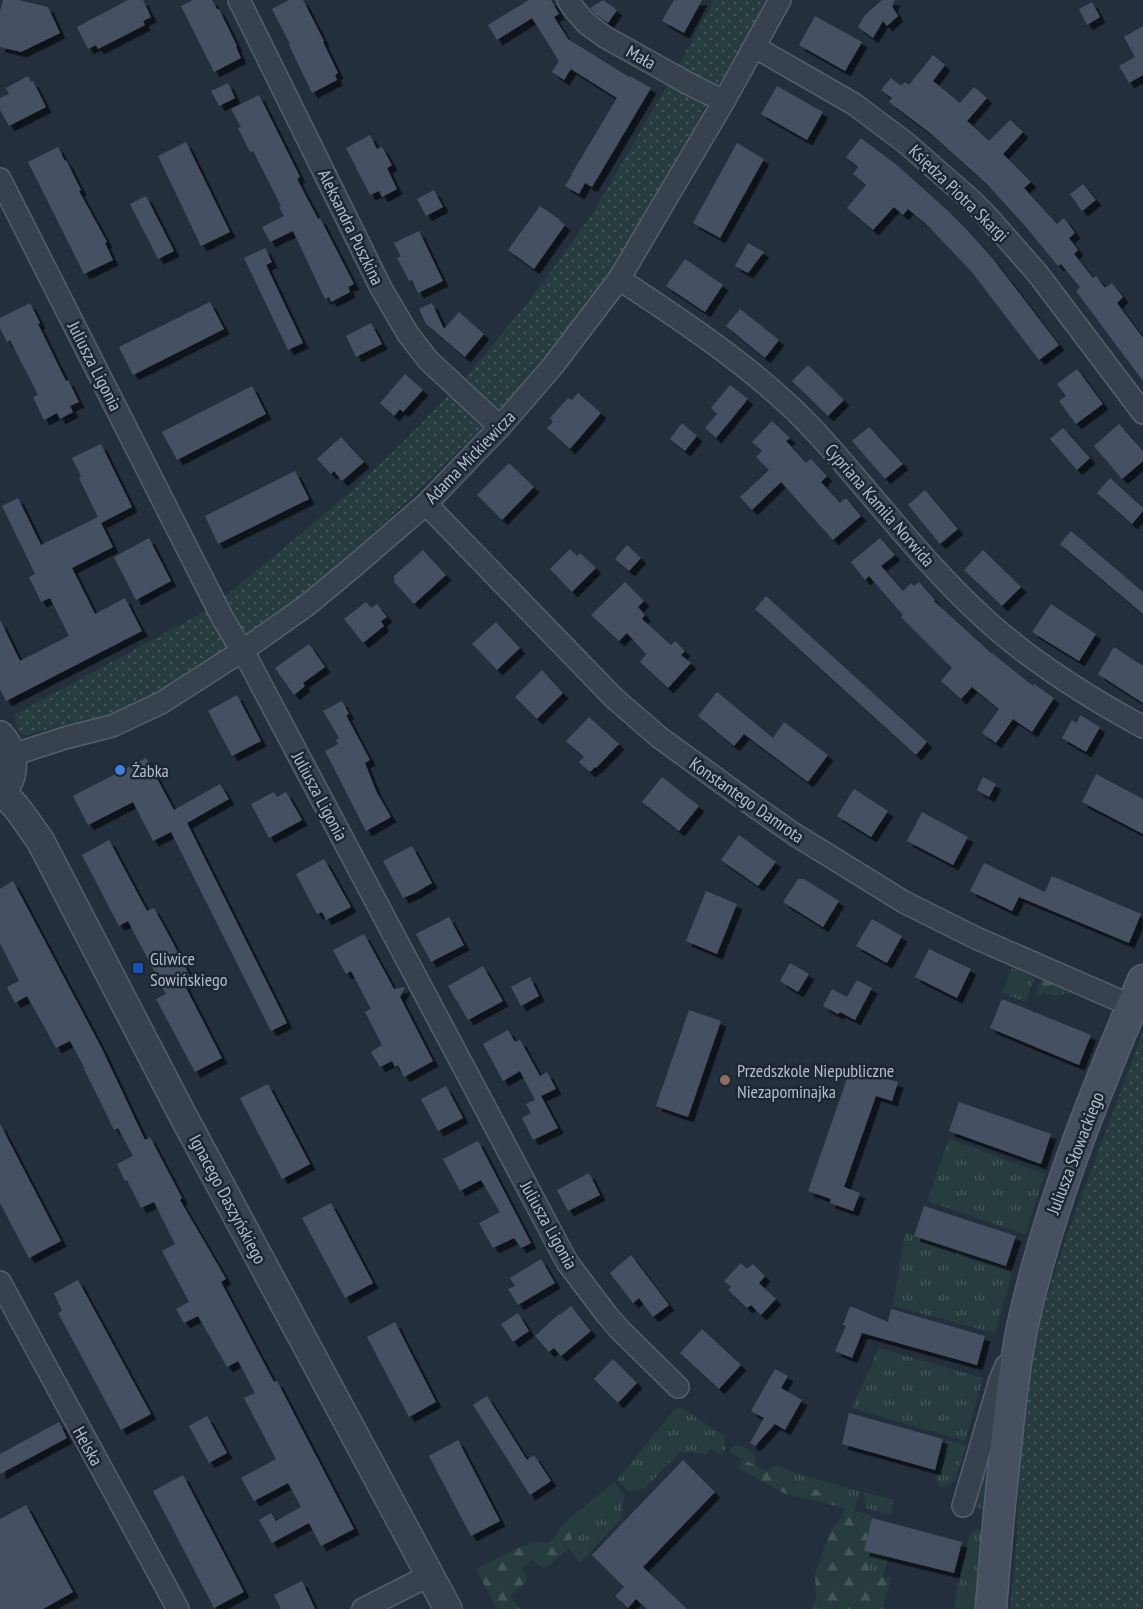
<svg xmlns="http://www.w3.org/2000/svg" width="1143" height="1609" font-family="'PT Sans Narrow',sans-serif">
<defs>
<pattern id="grass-tufts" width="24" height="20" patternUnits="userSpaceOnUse" patternTransform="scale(1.5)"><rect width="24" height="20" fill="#263c3f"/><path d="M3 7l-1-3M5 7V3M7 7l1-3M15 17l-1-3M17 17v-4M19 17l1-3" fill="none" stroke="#435659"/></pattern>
<pattern id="forest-firs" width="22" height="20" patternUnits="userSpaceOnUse" patternTransform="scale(1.5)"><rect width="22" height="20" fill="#263c3f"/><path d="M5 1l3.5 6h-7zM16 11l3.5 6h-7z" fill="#435659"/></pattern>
<pattern id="park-dots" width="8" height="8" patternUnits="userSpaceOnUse" patternTransform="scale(1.5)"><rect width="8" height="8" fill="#263c3f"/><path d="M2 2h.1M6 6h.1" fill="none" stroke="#435659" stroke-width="1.8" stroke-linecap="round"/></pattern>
<filter id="shadow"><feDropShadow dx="5.5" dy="5.5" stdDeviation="0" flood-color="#0009"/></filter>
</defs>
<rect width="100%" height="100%" fill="#242f3e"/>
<!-- grass -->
<g fill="url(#grass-tufts)">
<polygon points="1012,968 1035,977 1025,1002 1002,993"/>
<polygon points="949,1139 1045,1174 1025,1234 927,1201"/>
<polygon points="905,1232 1013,1270 995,1333 893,1306"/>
<polygon points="879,1348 983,1378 965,1441 852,1408"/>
<polygon points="680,1407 725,1436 725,1450 722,1455 710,1448 706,1454 680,1452 644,1489 628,1491 617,1480 674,1410"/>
<polygon points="946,1440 966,1446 955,1481 944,1487 939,1486 936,1478"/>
<path d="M739,1445C749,1450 759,1453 755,1465L729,1452L734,1446Z"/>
<polygon points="773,1466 779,1466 795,1473 861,1492 857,1501 802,1486 767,1472"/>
<polygon points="984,1472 992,1473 984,1510 975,1506"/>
<polygon points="617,1486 624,1496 621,1519 580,1563 566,1545 575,1535 575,1524"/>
<polygon points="863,1492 894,1500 890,1515 866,1508 865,1500"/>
<polygon points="978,1528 987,1537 981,1609 954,1609 957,1589 970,1535"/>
<polygon points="864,1551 892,1558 887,1561 882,1576 870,1573"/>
</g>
<!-- forest -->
<g fill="url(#forest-firs)">
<polygon points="1041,979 1072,992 1070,995 1065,993 1059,996 1043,993 1035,997"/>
<polygon points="742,1459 779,1477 802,1486 857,1501 853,1516 856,1511 873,1516 864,1551 870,1573 891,1578 883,1609 841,1609 835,1607 834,1609 811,1609 816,1597 815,1574 831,1530 843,1516 845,1508 786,1494 738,1468"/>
<polygon points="614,1482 617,1486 575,1524 575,1535 566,1545 568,1549 546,1568 539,1566 533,1559 522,1568 528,1577 527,1581 510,1596 520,1609 497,1609 476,1569 520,1547 534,1542 547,1543 556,1536 561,1526"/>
</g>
<!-- park -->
<g fill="url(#park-dots)">
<polygon points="714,0 767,0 610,273 545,358 487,423 413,496 295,603 231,648 162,691 118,712 25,735 19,733 14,715 211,608 331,509 394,451 462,382 529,301 591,216 676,70"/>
<polygon points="1143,1032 1143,1609 1010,1609 1017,1540 1020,1441 1030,1350 1067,1235"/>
</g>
<!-- building -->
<g fill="#455162" filter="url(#shadow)">
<polygon points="3,0 19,0 48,7 60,33 21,52 0,47 0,11"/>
<polygon points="128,0 143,0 151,17 143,21 145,25 98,49 96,45 88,49 77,27"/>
<polygon points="193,0 212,0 217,9 219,9 237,46 236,47 241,58 214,72 181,6"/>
<polygon points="289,0 303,0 324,41 323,42 338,73 335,75 337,80 312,93 289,45 290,44 272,9"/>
<polygon points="529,0 551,0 559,14 554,17 568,39 629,77 630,76 651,88 592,187 585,183 579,194 565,186 572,175 571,175 617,98 571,69 564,80 552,72 559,61 532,18 497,40 488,25"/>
<polygon points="603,0 617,10 608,23 595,14 590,8"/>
<polygon points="674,0 702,0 684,33 662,21"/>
<polygon points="882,0 895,0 892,6 898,16 887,26 883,21 873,38 858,27 865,15"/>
<polygon points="1092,2 1100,17 1087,25 1079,9"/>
<polygon points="815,16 862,42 845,71 799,45"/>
<polygon points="1143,26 1143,75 1129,83 1119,66 1135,57 1124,37"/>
<polygon points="933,55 945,65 933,81 960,103 974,87 987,98 967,121 989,141 1010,120 1023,132 1003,154 1031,182 1024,188 1057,224 1064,218 1075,233 1069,238 1078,250 1074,254 1093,278 1096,276 1105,288 1112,283 1123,297 1117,303 1143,338 1143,381 1076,291 1080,287 1061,264 1058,266 1026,227 987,184 930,133 889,102 892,98 881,90 891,78 901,86 905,82 909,85"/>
<polygon points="28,76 31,82 33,81 46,107 9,126 0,110 0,98 9,94 6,88"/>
<polygon points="228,83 235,98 219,106 211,91"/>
<polygon points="777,86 823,112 807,140 761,114"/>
<polygon points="259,95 300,177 297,179 318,219 320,218 354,284 348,287 350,292 331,302 329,297 325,299 293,231 270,242 262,227 284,216 279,207 281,206 253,151 250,152 238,128 241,127 231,109"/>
<polygon points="370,135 377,149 382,147 392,165 387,168 397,189 382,197 379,191 370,195 346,148"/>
<polygon points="861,138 898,166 947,210 969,232 993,259 1059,345 1039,360 971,271 926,224 908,209 903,215 894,207 873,230 847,208 866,185 853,174 858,167 846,157"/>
<polygon points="186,142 230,232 201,246 158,156"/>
<polygon points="737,143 764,159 720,238 693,223"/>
<polygon points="58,147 65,161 66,160 81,190 79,191 107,242 105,243 113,260 84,274 28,162"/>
<polygon points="1083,184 1096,200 1082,211 1070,194"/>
<polygon points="434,190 443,207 426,216 417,199"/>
<polygon points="146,196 174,251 158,259 130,204"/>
<polygon points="540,206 559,219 559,220 565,225 534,269 508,250"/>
<polygon points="419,231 443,281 418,293 412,280 409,281 397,258 401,257 394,243"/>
<polygon points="748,243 764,252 748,273 735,266"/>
<polygon points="265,248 272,262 266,265 303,343 288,350 244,258"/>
<polygon points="685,259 723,285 705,312 666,286"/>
<polygon points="210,302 224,329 133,375 119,347"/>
<polygon points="30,303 40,323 38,324 66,381 68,380 79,402 70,406 73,412 60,419 57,413 44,420 33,397 38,395 10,340 7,342 0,328 0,318"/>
<polygon points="432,303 444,329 459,312 484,334 465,357 426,324 419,309"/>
<polygon points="740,309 779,340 765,358 726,326"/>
<polygon points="371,323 382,344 356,357 346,336"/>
<polygon points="808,365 844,400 828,416 792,381"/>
<polygon points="1077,369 1103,404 1076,424 1059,401 1066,396 1057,384"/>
<polygon points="405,374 423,390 403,412 400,409 394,416 380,403"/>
<polygon points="730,385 748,399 716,438 705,428 717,414 711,408"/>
<polygon points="252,386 266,414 177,460 162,432"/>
<polygon points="578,393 601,413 570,449 547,428 553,422 550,418 568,398 572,400"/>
<polygon points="772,421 790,438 786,441 806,463 811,459 827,476 821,482 840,503 846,498 861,516 833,540 781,482 752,510 740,497 769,470 756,457 762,451 752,442"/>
<polygon points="682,423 697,436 685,451 670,439"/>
<polygon points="1119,424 1143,451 1143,461 1122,479 1094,446"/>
<polygon points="869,427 903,464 885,479 852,441"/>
<polygon points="1063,428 1090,458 1077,470 1050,439"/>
<polygon points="341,437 364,462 342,481 334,471 331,474 317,459"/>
<polygon points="101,444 132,507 101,523 113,547 72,568 95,614 125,598 142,631 6,701 0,689 0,620 20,661 69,636 50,598 41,602 29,577 35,574 2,506 18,498 41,545 98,517 79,478 81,476 72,458"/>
<polygon points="509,463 534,487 502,520 477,495"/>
<polygon points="295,471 309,499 218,544 205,516"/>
<polygon points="1110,478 1143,508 1143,511 1132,524 1097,493"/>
<polygon points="925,490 958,529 940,544 908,505"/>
<polygon points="1071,531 1143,592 1143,614 1060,544"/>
<polygon points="149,538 171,581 136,600 114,557"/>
<polygon points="880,538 895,555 881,566 903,591 911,583 914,586 919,582 935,600 934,601 992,654 992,653 1033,686 1034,684 1054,698 1032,732 1013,719 996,743 982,733 999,709 972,687 961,699 941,681 952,668 901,617 903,615 869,576 865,580 851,562"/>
<polygon points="627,545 641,558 629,571 615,559"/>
<polygon points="570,549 577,556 580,553 596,568 572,592 550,569"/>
<polygon points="423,550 446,575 414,604 394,582 394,576"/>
<polygon points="983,550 1021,587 1002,606 964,570"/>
<polygon points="625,582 644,601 638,607 645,615 642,619 671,645 675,641 685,651 681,655 691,663 668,688 640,662 646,654 627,633 619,641 591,615"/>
<polygon points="766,596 927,742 916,755 755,609"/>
<polygon points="366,602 371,608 377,604 387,617 381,621 384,626 363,643 344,619"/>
<polygon points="1051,604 1096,634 1079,661 1032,632"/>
<polygon points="496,622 520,648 497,670 472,644"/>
<polygon points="309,644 325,667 303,683 305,686 294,695 275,668"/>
<polygon points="1114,647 1143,666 1143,703 1098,674"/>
<polygon points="542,670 563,693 537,719 515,697"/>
<polygon points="717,692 773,738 784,722 828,755 808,782 744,734 734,746 698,716"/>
<polygon points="237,695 261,741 232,756 208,711"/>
<polygon points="342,701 349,714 346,715 370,760 365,763 376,791 391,817 366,831 325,751 338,744 336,740 339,738 323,711"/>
<polygon points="1080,715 1100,727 1086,752 1062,738 1072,720 1077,723"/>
<polygon points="589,717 619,744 596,768 595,767 590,772 579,762 584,757 566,741"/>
<polygon points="146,758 174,810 220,784 229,799 187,823 287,1023 271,1031 171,832 153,841 133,802 88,825 73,796"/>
<polygon points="1096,774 1143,799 1143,834 1082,802"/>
<polygon points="662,777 699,806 679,831 642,802"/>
<polygon points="983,777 996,784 989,797 977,790"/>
<polygon points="854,789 888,811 871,837 837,816"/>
<polygon points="274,792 277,797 286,792 302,820 269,838 251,804"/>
<polygon points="922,812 968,837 953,865 907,841"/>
<polygon points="739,835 776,862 758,886 721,860"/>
<polygon points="109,840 147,911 154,908 173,943 192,980 184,984 222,1058 195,1072 156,999 166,994 128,921 119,926 82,855"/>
<polygon points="412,846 432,883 415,893 403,898 383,861"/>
<polygon points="324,859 351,907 326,920 322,912 317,914 296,874"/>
<polygon points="984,863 1045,892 1052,876 1141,914 1129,943 1019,897 1012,911 970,891"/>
<polygon points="798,879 804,879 839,901 823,927 783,902"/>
<polygon points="13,881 102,1049 145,1140 150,1137 182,1198 180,1200 226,1279 221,1282 274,1382 277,1381 354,1529 321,1546 309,1523 272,1543 259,1520 271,1513 276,1521 301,1507 288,1483 254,1501 241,1478 276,1459 244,1398 255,1393 238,1361 227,1367 198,1316 184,1323 176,1309 189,1302 162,1251 175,1244 154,1202 141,1208 127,1180 125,1181 117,1164 133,1156 118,1128 114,1130 96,1093 84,1069 85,1069 70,1041 56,1048 27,996 15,1003 7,987 19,981 0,943 0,889"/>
<polygon points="706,891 737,904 717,954 686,941"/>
<polygon points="449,917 464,945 431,962 416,934"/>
<polygon points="872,919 902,936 887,963 856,946"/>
<polygon points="364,934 394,989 405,987 400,997 433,1061 404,1077 398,1065 395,1067 392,1061 380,1067 371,1052 382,1045 365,1012 371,1009 351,971 346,974 333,950"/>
<polygon points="929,949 971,969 957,998 915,977"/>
<polygon points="790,963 809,974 798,992 780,981"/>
<polygon points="483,966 503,1001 468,1020 448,986"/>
<polygon points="530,977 539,996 521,1006 511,987"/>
<polygon points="857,980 872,988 855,1020 840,1012 838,1014 823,1006 832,989 847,997"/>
<polygon points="1002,999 1091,1035 1079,1065 990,1028"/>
<polygon points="689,1010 721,1021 688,1117 656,1106"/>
<polygon points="508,1030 515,1042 520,1040 540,1076 547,1072 556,1089 541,1096 558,1128 533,1140 522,1118 531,1113 526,1104 535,1100 520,1071 503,1081 483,1044"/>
<polygon points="850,1070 873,1078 874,1075 898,1082 892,1101 876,1096 844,1187 860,1193 853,1211 830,1203 831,1199 808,1191"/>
<polygon points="268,1084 310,1164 282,1179 240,1098"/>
<polygon points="446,1086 463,1118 438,1131 421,1099"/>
<polygon points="959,1102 1051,1134 1041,1164 949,1131"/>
<polygon points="0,1124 61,1241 29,1258 0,1203"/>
<polygon points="478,1141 531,1243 521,1248 514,1238 493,1248 479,1223 500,1212 481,1180 460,1191 443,1159"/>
<polygon points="589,1173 600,1195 568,1211 557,1190"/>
<polygon points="331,1203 373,1283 345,1298 302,1218"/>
<polygon points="924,1206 1016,1236 1006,1266 914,1236"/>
<polygon points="631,1255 669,1305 653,1317 639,1298 633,1303 610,1273"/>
<polygon points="541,1259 555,1283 518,1305 508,1289 515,1286 510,1278"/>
<polygon points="741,1263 747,1269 753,1264 765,1276 759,1283 776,1299 761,1315 751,1305 747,1308 728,1290 731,1287 724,1281"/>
<polygon points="78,1280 151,1414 121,1430 58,1313 62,1311 54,1293"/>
<polygon points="571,1306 591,1331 561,1356 554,1348 549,1352 535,1336 559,1314 560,1315"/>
<polygon points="850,1306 888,1322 891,1309 985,1336 977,1365 862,1333 852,1358 835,1351 846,1326 843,1325"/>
<polygon points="518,1313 529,1331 513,1342 501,1324"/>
<polygon points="395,1322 436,1402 409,1417 367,1337"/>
<polygon points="702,1329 741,1365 719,1389 680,1353"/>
<polygon points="613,1359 637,1383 618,1403 594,1379"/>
<polygon points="775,1369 788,1376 781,1388 802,1400 785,1430 775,1424 755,1446 750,1443 764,1418 751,1411"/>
<polygon points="487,1396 527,1460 534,1455 551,1481 530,1495 473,1405"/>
<polygon points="849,1413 943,1439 935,1470 842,1444"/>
<polygon points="207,1416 227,1453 209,1463 189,1426"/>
<polygon points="59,1422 67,1438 0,1474 0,1454"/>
<polygon points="458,1440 500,1521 471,1536 429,1456"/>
<polygon points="683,1460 715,1492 643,1567 687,1609 647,1609 636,1599 628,1608 615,1596 624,1587 592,1555"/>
<polygon points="183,1475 244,1592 214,1608 153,1491"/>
<polygon points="26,1505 73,1592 43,1609 0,1609 0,1519"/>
<polygon points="872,1518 962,1542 954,1573 864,1551"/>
<polygon points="302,1581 315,1609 281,1609 274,1595"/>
</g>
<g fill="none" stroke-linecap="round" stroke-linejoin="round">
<defs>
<g id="minor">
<polyline points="239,0 381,288 408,334 428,360 500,427"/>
<polyline points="568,0 574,9 586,23 605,37 691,85 724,101"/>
<polyline points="755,47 854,104 906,143 971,200 987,216 1038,274 1143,413"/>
<polyline points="0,179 223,619 249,662 567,1262 607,1315 620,1330 678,1387"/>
<path d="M619,279C678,318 739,358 790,406C817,431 840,459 863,486C902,532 941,579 986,620C1032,662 1088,697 1143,727"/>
<polyline points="426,504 614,698 659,737 758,809 794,834 904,902 976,938 1132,1006"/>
<polyline points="12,755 65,738 112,726 161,703 242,651 306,606 353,567 426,504 500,427 552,367 619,279 724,101 780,0"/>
<polyline points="0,1282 178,1609"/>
<polyline points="963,1506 1000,1380 1006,1366"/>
<polyline points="363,1609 430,1575"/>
</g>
<g id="tertiary">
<path d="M0,735C16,752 17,777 0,794"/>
<polyline points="2,792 17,808 40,840 180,1110 448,1609"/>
</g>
<path id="secondary" d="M991,1609C995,1554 1000,1500 1006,1446C1010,1406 1014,1367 1022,1328C1048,1208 1095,1093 1143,980"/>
</defs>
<!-- minor casing -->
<use href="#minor" stroke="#565f6c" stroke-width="24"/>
<!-- tertiary casing -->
<use href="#tertiary" stroke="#565f6c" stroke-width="30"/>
<!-- secondary casing -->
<use href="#secondary" stroke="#565f6c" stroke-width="33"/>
<!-- minor -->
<use href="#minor" stroke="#38414e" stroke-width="21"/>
<!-- tertiary -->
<use href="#tertiary" stroke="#38414e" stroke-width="27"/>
<!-- secondary -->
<use href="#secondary" stroke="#465061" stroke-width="30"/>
</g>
<!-- markers -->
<circle fill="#3f7fe0" stroke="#1d2633" stroke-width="2" cx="120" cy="770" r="6"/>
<rect fill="#1a4fb4" stroke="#1d2633" stroke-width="2" x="132" y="962" width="12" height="12" rx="3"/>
<circle fill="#8d6e63" stroke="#1d2633" stroke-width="2" cx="725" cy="1080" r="6"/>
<g text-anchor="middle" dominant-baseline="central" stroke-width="5" stroke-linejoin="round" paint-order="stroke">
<!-- street labels -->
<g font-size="18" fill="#b4bcc9" stroke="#1d2633">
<text transform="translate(641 57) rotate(29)">Mała</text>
<text transform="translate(959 193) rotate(44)">Księdza Piotra Skargi</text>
<text transform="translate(351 227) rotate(64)">Aleksandra Puszkina</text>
<text transform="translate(95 366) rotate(63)">Juliusza Ligonia</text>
<text transform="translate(470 457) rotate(-46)">Adama Mickiewicza</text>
<text transform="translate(880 505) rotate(49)">Cypriana Kamila Norwida</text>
<text transform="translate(320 796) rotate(62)">Juliusza Ligonia</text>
<text transform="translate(747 800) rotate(35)">Konstantego Damrota</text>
<text transform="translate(1075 1153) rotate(-69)">Juliusza Słowackiego</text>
<text transform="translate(228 1199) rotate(62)">Ignacego Daszyńskiego</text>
<text transform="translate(549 1225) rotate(61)">Juliusza Ligonia</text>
<text transform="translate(88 1446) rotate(61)">Helska</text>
</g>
<!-- poi labels -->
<g font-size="18" fill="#b4bcc9" stroke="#1d2633" text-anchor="start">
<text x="132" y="770">Żabka</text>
<text x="150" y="958">Gliwice<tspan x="150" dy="21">Sowińskiego</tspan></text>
<text x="737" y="1070">Przedszkole Niepubliczne<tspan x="737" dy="21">Niezapominajka</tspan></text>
</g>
</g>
</svg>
